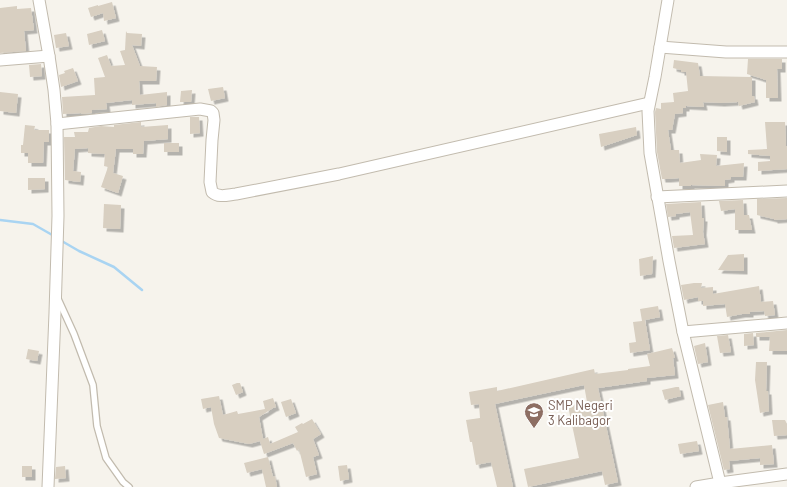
<svg xmlns="http://www.w3.org/2000/svg" width="787" height="487" font-family="Barlow,sans-serif">
<defs>
<filter id="shadow"><feDropShadow dx="3.5" dy="3.5" stdDeviation="0" flood-color="#0004"/></filter>
</defs>
<rect width="100%" height="100%" fill="#f6f3ec"/>
<g fill="none" stroke-linecap="round" stroke-linejoin="round">
<!-- stream -->
<g stroke="#a9d4f2" stroke-width="2.5">
<polyline points="0,220 33,224 54,236"/>
<polyline points="60,240 79,251 114,267 142,290"/>
</g>
</g>
<!-- building -->
<g fill="#d8cfc1" filter="url(#shadow)">
<polygon points="112,2 116,18 104,21 103,13 91,17 88,8 98,5 98,6"/>
<polygon points="17,6 17,9 31,8 34,30 24,31 26,51 0,53 0,8"/>
<polygon points="102,30 105,41 89,45 87,34"/>
<polygon points="126,31 127,33 142,34 141,46 132,45 140,66 157,67 156,81 139,81 140,95 167,92 167,105 156,107 156,103 132,105 132,100 106,103 107,109 92,110 92,113 82,114 81,113 63,114 62,97 95,95 94,78 105,77 98,58 107,55 111,66 125,65 120,51 125,50"/>
<polygon points="66,33 69,46 56,48 54,35"/>
<polygon points="748,59 782,59 782,69 777,69 778,98 766,98 766,80 747,74"/>
<polygon points="674,60 698,63 700,76 752,77 752,96 754,96 755,102 739,106 738,102 721,103 703,102 704,107 686,106 686,108 683,108 683,113 675,114 672,130 668,130 671,150 679,150 680,163 701,160 700,154 717,155 716,166 744,163 743,177 731,177 731,179 725,180 725,186 691,185 691,186 679,186 679,178 667,179 662,179 657,152 655,112 656,108 661,109 661,103 674,102 673,93 688,91 686,72 681,72 681,70 673,68"/>
<polygon points="41,64 42,76 30,77 29,65"/>
<polygon points="73,68 78,81 61,87 59,75 65,73 64,71"/>
<polygon points="223,87 225,98 211,101 208,89"/>
<polygon points="192,90 191,102 180,102 181,91"/>
<polygon points="0,92 18,94 16,113 0,111"/>
<polygon points="190,117 199,117 200,133 190,134"/>
<polygon points="141,122 141,127 168,125 168,139 144,141 143,154 133,154 133,149 116,149 113,173 123,176 118,193 101,187 108,167 104,166 105,154 88,153 88,148 75,149 73,171 81,172 80,182 65,180 64,137 75,137 74,132 88,132 89,128 101,126 114,127 114,125"/>
<polygon points="765,122 785,122 786,146 787,146 787,169 758,171 758,162 770,161 770,156 748,154 748,150 767,149"/>
<polygon points="25,125 35,126 34,130 49,130 49,142 44,142 43,163 28,163 28,153 21,153 21,145 23,145"/>
<polygon points="636,127 637,135 601,147 599,134"/>
<polygon points="717,137 727,137 727,152 717,151"/>
<rect x="164" y="143" width="15" height="9"/>
<polygon points="28,178 45,178 45,189 28,190"/>
<polygon points="787,198 787,219 774,220 774,219 757,215 757,199"/>
<polygon points="743,200 744,215 749,215 752,230 735,230 735,209 721,211 719,201"/>
<polygon points="701,202 702,218 704,218 703,232 705,244 674,248 672,236 693,235 690,212 676,214 676,216 668,217 666,204"/>
<polygon points="104,204 121,205 120,229 103,228"/>
<polygon points="744,254 744,271 718,270 728,255"/>
<polygon points="653,256 652,274 640,276 639,259"/>
<polygon points="694,283 702,283 701,288 713,287 713,294 759,286 761,302 773,301 775,315 765,316 764,311 750,312 750,314 742,314 727,317 725,304 703,306 703,301 698,301 698,297 684,300 681,285"/>
<polygon points="658,306 660,317 645,320 650,350 630,353 629,343 636,342 633,322 642,321 640,309"/>
<polygon points="787,330 787,351 769,351 770,337 756,337 756,333"/>
<polygon points="753,333 754,345 744,346 744,334"/>
<polygon points="728,335 731,352 720,353 717,336"/>
<polygon points="705,343 708,362 698,364 694,346"/>
<polygon points="672,348 675,358 673,358 675,375 647,378 647,381 598,388 618,482 605,485 602,471 528,487 524,469 579,458 568,406 587,402 584,385 495,404 513,487 497,487 491,462 476,465 472,442 470,442 466,420 480,418 479,404 471,405 469,392 497,387 497,391 594,369 595,374 628,370 628,369 650,366 647,354"/>
<polygon points="28,349 39,351 37,361 26,359"/>
<polygon points="756,362 767,362 766,391 768,391 769,411 760,413 755,380"/>
<polygon points="237,383 240,383 243,392 236,395 232,385"/>
<polygon points="676,387 679,387 681,396 665,400 662,390"/>
<polygon points="219,396 223,415 237,411 238,414 265,409 263,401 273,398 276,407 273,408 259,417 263,439 268,437 270,444 298,432 295,427 302,423 303,424 312,419 321,434 313,439 319,455 313,457 317,474 306,477 299,449 297,451 293,443 264,454 260,441 249,444 219,438 214,424 211,407 203,409 201,399"/>
<polygon points="291,399 296,413 286,417 281,402"/>
<polygon points="723,402 725,417 727,417 730,449 772,445 774,464 760,465 760,458 729,461 730,469 724,470 708,405"/>
<polygon points="772,420 785,420 787,424 787,435 774,436"/>
<polygon points="697,441 699,451 680,454 678,444"/>
<polygon points="268,457 273,477 275,476 277,487 266,487 262,469 247,473 244,463"/>
<polygon points="347,465 349,479 340,481 338,466"/>
<rect x="22" y="466" width="10" height="11"/>
<polygon points="65,466 66,478 55,479 56,467"/>
</g>
<g fill="none" stroke-linecap="round" stroke-linejoin="round">
<defs>
<polyline id="lane" points="58,299 74,334 93,385 97,426 106,458 123,482 129,487"/>
<g id="street">
<polyline points="39,0 49,56 54,90 57,124 58,216 55,313 48,487"/>
<polyline points="668,0 655,77 648,111 650,153 669,261 683,332 720,483"/>
<polyline points="660,47 726,52 787,52"/>
<polyline points="0,60 49,56"/>
<path d="M57,124L200,109L211,111L213,113L214,120L212,140L210,182L212,192C219,198 227,195 236,194L339,174L649,103"/>
<polyline points="657,197 787,191"/>
<polyline points="683,332 787,323"/>
<polyline points="696,487 720,483 787,474"/>
</g>
</defs>
<!-- lane casing -->
<use href="#lane" stroke="#c2bbae" stroke-width="8"/>
<!-- street casing -->
<use href="#street" stroke="#c2bbae" stroke-width="13"/>
<!-- lane -->
<use href="#lane" stroke="#fff" stroke-width="5.5"/>
<!-- street -->
<use href="#street" stroke="#fff" stroke-width="11"/>
</g>
<!-- icons -->
<defs>
<symbol id="school-pin" viewBox="-11 -11 22 30"><path d="M0 17L-7.5 6A9.5 9.5 0 1 1 7.5 6Z" fill="#8d6e63" stroke="#fff"/><path d="M0-5L7-2L0 1L-7-2ZM-4 1L0 2.5L4 1V4Q0 6-4 4Z" fill="#fff"/></symbol>
</defs>
<g fill-rule="evenodd">
<use href="#school-pin" x="523" y="401" width="22" height="30"/>
</g>
<g text-anchor="middle" dominant-baseline="central" stroke-width="4" stroke-linejoin="round" paint-order="stroke">
<!-- education labels -->
<g font-size="13" fill="#785e54" stroke="#fff" text-anchor="start">
<text x="548" y="405">SMP Negeri<tspan x="548" dy="15">3 Kalibagor</tspan></text>
</g>
</g>
</svg>
